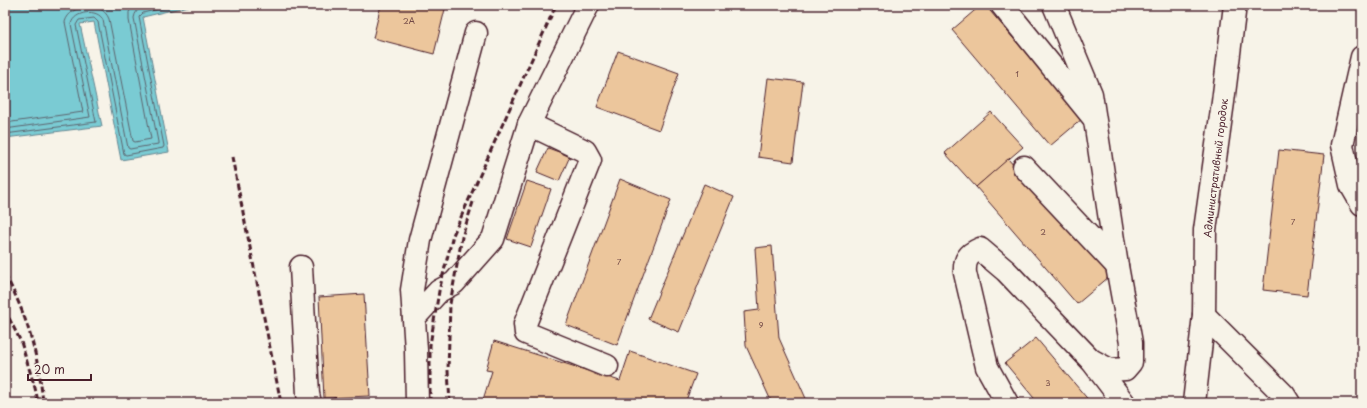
<svg xmlns="http://www.w3.org/2000/svg" width="1367" height="408" font-family="'Playpen Sans',sans-serif">
<rect width="100%" height="100%" fill="#f7f3e8"/>
<filter id="ink" filterUnits="userSpaceOnUse"><feTurbulence type="fractalNoise" baseFrequency=".025" numOctaves="2"/><feDisplacementMap in="SourceGraphic" scale="8" xChannelSelector="R" yChannelSelector="G"/><feConvolveMatrix kernelMatrix="1 2 1 2 8 2 1 2 1" color-interpolation-filters="sRGB"/></filter>
<g filter="url(#ink)">
<!-- water -->
<polygon fill="#7acbd3" stroke="#678690" points="5,5 193,5 143,17 169,152 121,160 94,22 80,24 102,126 5,138"/>
<g fill="none" stroke-linecap="round" stroke-linejoin="round">
<!-- shore -->
<g stroke="#5d646e" stroke-width="1">
<path d="M5,123L83,112L65,22C70,4 102,0 109,19L133,141L135,142L151,139L129,20V12L134,5"/>
<path d="M5,129L90,117L71,24C74,11 98,8 103,20L128,148L130,149L158,144V142L134,18C136,7 144,7 153,5"/>
<polyline points="5,134 96,122 76,25 79,20 94,18 98,22 124,154 126,155 163,148 164,146 139,17 143,13 175,5"/>
</g>
</g>
<!-- building -->
<g fill="#ecc69c" stroke="#4a1f2b">
<polygon points="381,5 446,5 434,54 373,38"/>
<polygon points="981,5 985,5 1082,119 1050,146 952,30"/>
<polygon points="618,51 679,73 659,130 597,107"/>
<polygon points="768,78 803,82 793,162 758,157"/>
<polygon points="991,112 1023,147 976,187 945,153"/>
<polygon points="548,148 570,156 559,181 537,172"/>
<polygon points="1279,150 1324,155 1307,295 1263,290"/>
<polygon points="1008,159 1110,276 1077,304 976,187"/>
<polygon points="620,179 671,200 617,345 566,325"/>
<polygon points="527,181 551,189 531,247 507,239"/>
<polygon points="704,184 734,197 679,332 648,319"/>
<polygon points="772,246 779,338 808,403 772,403 746,346 744,312 759,310 755,248"/>
<polygon points="364,294 370,396 324,398 319,297"/>
<polygon points="1036,338 1091,403 1038,403 1005,363"/>
<polygon points="494,341 620,381 630,351 696,374 685,403 644,402 644,403 482,403 492,371 486,370"/>
</g>
<g fill="none" stroke-linecap="round" stroke-linejoin="round">
<defs>
<g id="minor">
<polyline points="1002,5 1093,117"/>
<polyline points="1362,57 1342,145 1351,185 1362,204"/>
<polyline points="529,124 585,151 590,160 525,324 526,333 607,366"/>
<polyline points="1024,167 1117,266"/>
<polyline points="301,267 308,394 310,403"/>
<polyline points="1204,315 1284,395 1289,403"/>
<polyline points="414,318 439,291 454,283 493,239 529,124 588,5"/>
<polyline points="1092,361 1124,403"/>
<polyline points="417,403 416,350 412,290 420,240 476,33"/>
<path d="M1007,403L987,367L965,273C964,260 968,254 980,249L1006,271L1091,360L1110,370L1125,369L1131,362V343L1117,266L1091,94L1054,5"/>
<polyline points="1194,403 1204,315 1205,230 1223,102 1235,5"/>
</g>
</defs>
<!-- minor casing -->
<use href="#minor" stroke="#4a1f2b" stroke-width="25"/>
<!-- minor -->
<use href="#minor" stroke="#f7f3e8" stroke-width="22"/>
<!-- rail -->
<g stroke="#4a1f2b" stroke-width="3" stroke-dasharray="6 3" stroke-linecap="butt">
<polyline points="232,157 281,403"/>
<path d="M5,275C27,314 39,358 43,403"/>
<polyline points="5,310 21,342 35,388 38,401"/>
<polyline points="430,403 430,345 439,291 453,235 556,5"/>
<polyline points="450,403 448,371 450,304 462,237 473,202"/>
</g>
</g>
</g>
<g text-anchor="middle" dominant-baseline="central" stroke-width="3" stroke-linejoin="round" paint-order="stroke">
<!-- number labels -->
<g font-size="8" fill="#724947">
<text x="409" y="21">2А</text>
<text x="1017" y="74">1</text>
<text x="1293" y="222">7</text>
<text x="1043" y="232">2</text>
<text x="619" y="262">7</text>
<text x="761" y="325">9</text>
<text x="1048" y="383">3</text>
</g>
<!-- street labels -->
<g font-size="10" fill="#4a1f2b" stroke="#f7f3e8">
<text transform="translate(1215 168) rotate(-83)">Административный городок</text>
</g>
</g>
<!-- margin -->
<rect width="1367" height="408" fill="none" stroke="#f7f3e8" stroke-width="20"/>
<rect x="10" y="10" width="1347" height="388" fill="none" stroke="#4a1f2b" stroke-width="1.5" filter="url(#ink)"/>
<!-- scale -->
<path d="M28 374v6h63v-6" fill="none" stroke="#4a1f2b" stroke-width="2"/>
<text x="34" y="374" font-size="12" fill="#4a1f2b" stroke="#f7f3e8" stroke-width="3" paint-order="stroke">20 m</text>
</svg>
